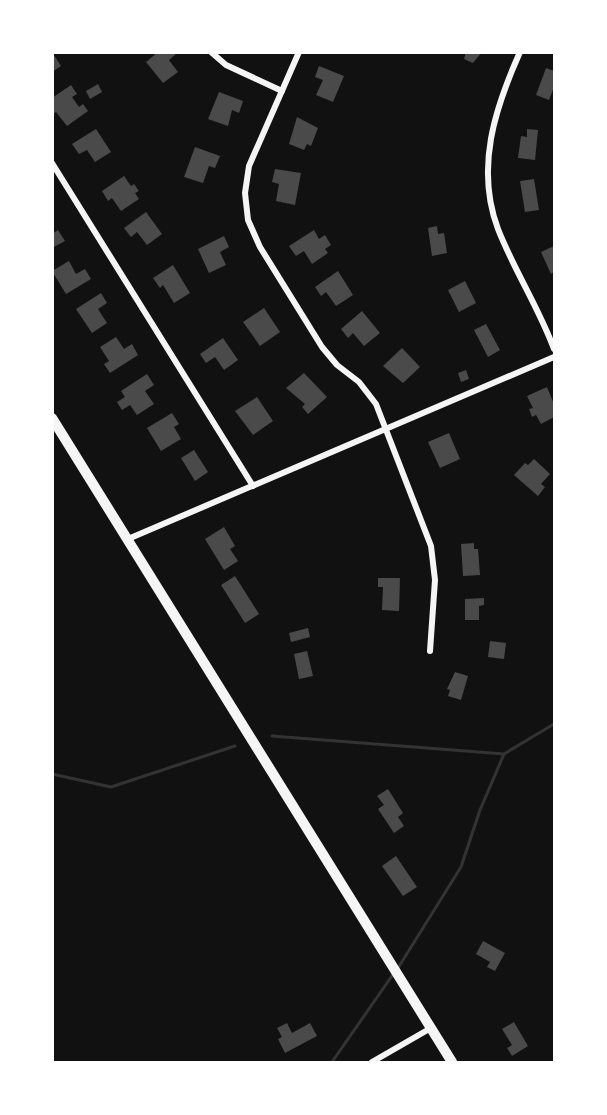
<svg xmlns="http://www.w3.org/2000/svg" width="607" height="1115" font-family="'Space Grotesk',sans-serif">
<rect width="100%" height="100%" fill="#111"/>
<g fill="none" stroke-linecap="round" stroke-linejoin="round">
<!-- stream -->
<g stroke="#333" stroke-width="3">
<polyline points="272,736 504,754 554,724"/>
<polyline points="52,774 111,787 235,746"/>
<polyline points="398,968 461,867 480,810 504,754"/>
<polyline points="332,1062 394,973"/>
</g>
</g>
<!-- building -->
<g fill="#4a4a4a">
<polygon points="52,52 61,66 52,72"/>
<polygon points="158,52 176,54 169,60 178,72 163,83 146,62"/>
<polygon points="466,52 482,52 473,63 464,59"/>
<polygon points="319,66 344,76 333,102 316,95 323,80 315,77"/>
<polygon points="546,68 554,71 554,87 549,100 536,95"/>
<polygon points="98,84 102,92 90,99 86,91"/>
<polygon points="71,85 77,94 72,97 79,107 83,104 88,111 67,126 56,112 52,115 52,98"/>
<polygon points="219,92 243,101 239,113 232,110 228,126 208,119"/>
<polygon points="297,117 318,128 311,146 307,144 304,150 289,144"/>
<polygon points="96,129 111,152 95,162 87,150 79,154 72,144"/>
<polygon points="527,129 538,130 535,160 518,158 521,136 527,137"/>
<polygon points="195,147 220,156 215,168 209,166 203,183 184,177"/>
<polygon points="275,169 301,173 295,205 276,201 279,184 272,182"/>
<polygon points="124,176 131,186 134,184 139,191 135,193 139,199 121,211 112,198 108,201 102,191"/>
<polygon points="534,179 539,210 525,212 520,181"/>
<polygon points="146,212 162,234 147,245 137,232 131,237 124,228"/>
<polygon points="437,226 438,234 444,233 447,253 432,256 428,228"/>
<polygon points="58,230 65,241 52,248 52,234"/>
<polygon points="314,230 319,239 325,235 331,245 325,249 328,253 312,264 304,251 296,256 289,246"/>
<polygon points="224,236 229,247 220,252 226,265 209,273 198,249"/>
<polygon points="554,246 554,272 551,274 541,252"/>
<polygon points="69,261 76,274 85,269 91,279 66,294 52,271"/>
<polygon points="173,265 190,293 174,303 163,285 160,288 153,278"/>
<polygon points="338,271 353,295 336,306 326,292 321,296 315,287"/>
<polygon points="465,281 476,303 459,312 448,290"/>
<polygon points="101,293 107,303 98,309 107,323 92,333 76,309"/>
<polygon points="264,308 280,332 260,346 243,322"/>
<polygon points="362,311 380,333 364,346 353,333 348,338 341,329"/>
<polygon points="486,324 500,350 488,357 474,330"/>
<polygon points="116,337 124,349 132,344 138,355 110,373 104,364 109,361 100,347"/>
<polygon points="223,338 238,360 224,370 215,357 206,363 200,354"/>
<polygon points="402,348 420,367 403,383 383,366"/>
<polygon points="466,370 469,379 461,382 458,373"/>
<polygon points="304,373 327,397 308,414 302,407 305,404 286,388"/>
<polygon points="147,374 154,385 145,391 154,404 137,415 130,405 122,410 117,402 125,397 121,391"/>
<polygon points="547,387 554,404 554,417 541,424 536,415 532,417 529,409 533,408 527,396"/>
<polygon points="257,397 273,421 253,435 235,411"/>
<polygon points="172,413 179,424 174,427 181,439 161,451 147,428"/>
<polygon points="449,433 460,459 440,468 428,442"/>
<polygon points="194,450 208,472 195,481 181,458"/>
<polygon points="534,459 550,474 541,484 545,487 538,496 514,475 525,463 528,465"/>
<polygon points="224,527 235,546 230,549 238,561 224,570 205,539"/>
<polygon points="474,543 474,549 478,549 480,575 463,576 461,544"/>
<polygon points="235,576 259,614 245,623 221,585"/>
<polygon points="378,578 400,578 399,611 382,610 383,587 378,587"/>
<polygon points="484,598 484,605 479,606 479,620 465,620 465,599"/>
<polygon points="308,628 310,637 291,642 289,633"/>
<polygon points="490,641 506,643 504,659 488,657"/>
<polygon points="307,651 313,676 299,679 294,654"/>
<polygon points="455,672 468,676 461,700 448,696 450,690 447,689"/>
<polygon points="388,789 403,813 398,817 404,826 394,833 378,809 384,805 377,796"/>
<polygon points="396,856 417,887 403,896 382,866"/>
<polygon points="483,941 505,953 495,971 487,967 490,962 476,954"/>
<polygon points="514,1022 528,1046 512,1056 507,1048 512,1045 502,1029"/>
<polygon points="287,1023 292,1033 310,1023 317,1036 285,1053 278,1039 282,1037 277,1028"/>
</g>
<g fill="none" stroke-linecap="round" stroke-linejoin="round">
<!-- minor -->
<g stroke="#f5f5f5" stroke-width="6">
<polyline points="211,52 226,65 282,91"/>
<polyline points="299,52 249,166 245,193 248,220 260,247 322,347 337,365 359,382 376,404 431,546 435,580 430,651"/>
<path d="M520,52C495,108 475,168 498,229C514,270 539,308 554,349"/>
<polyline points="52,163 253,486"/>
<polyline points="128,539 554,357"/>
<polyline points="372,1062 431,1028"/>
</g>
<!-- trunk -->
<polyline stroke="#f5f5f5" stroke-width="10" points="52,418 452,1062"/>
</g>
<!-- border -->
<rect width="607" height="1115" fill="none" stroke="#ffffff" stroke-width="108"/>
</svg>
